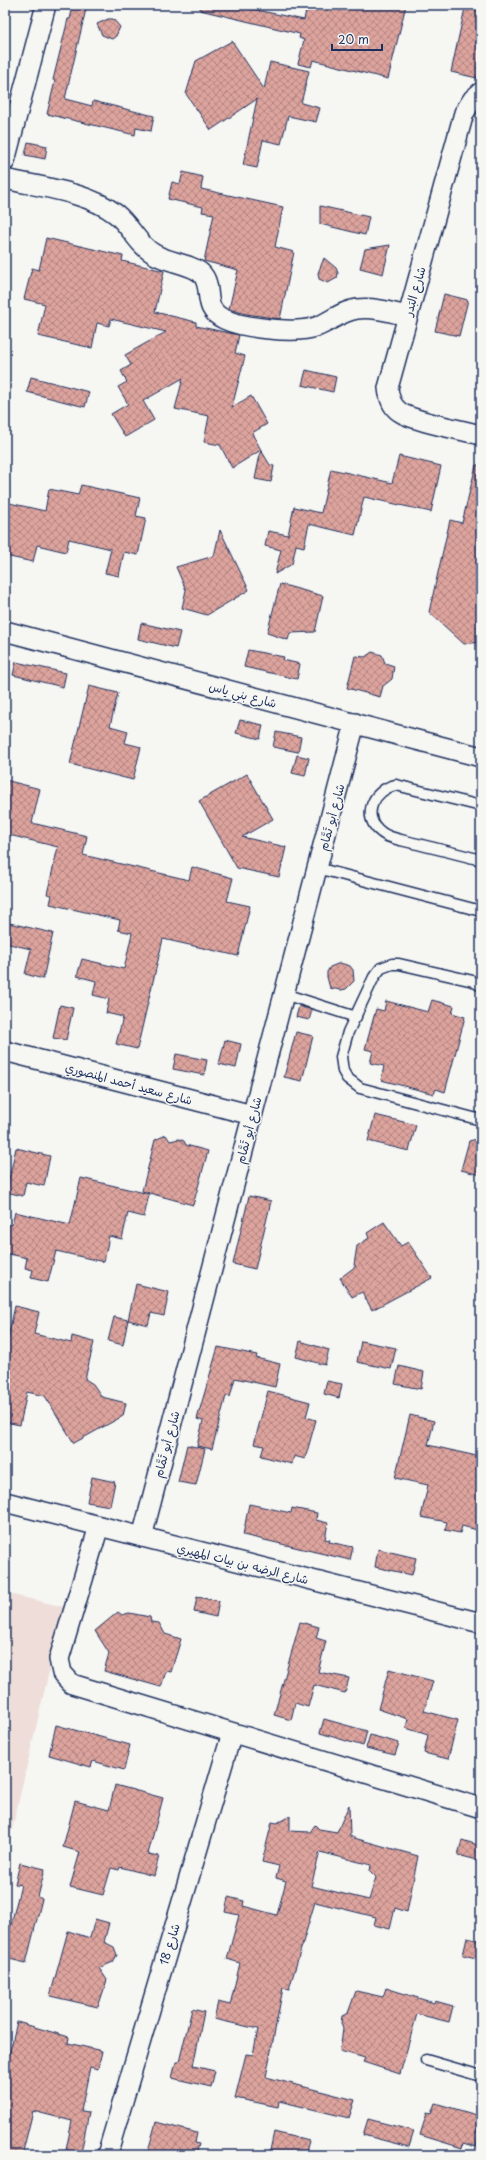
<svg xmlns="http://www.w3.org/2000/svg" width="486" height="2160" font-family="'Playpen Sans','Playpen Sans Arabic',sans-serif">
<defs>
<pattern id="building-cross-hatch" width="8" height="8" patternUnits="userSpaceOnUse"><rect width="8" height="8" fill="#dda39d"/><path d="M0 0l8 8M0 8l8-8" fill="none" stroke="#b28583"/></pattern>
</defs>
<rect width="100%" height="100%" fill="#f6f6f2"/>
<filter id="ink" filterUnits="userSpaceOnUse"><feTurbulence type="fractalNoise" baseFrequency=".025" numOctaves="2"/><feDisplacementMap in="SourceGraphic" scale="8" xChannelSelector="R" yChannelSelector="G"/><feConvolveMatrix kernelMatrix="1 2 1 2 8 2 1 2 1" color-interpolation-filters="sRGB"/></filter>
<g filter="url(#ink)">
<!-- built -->
<polygon fill="#eeddd8" points="5,1593 64,1607 5,1859"/>
<!-- building -->
<g fill="url(#building-cross-hatch)" stroke="#1b2f5e" fill-rule="evenodd">
<polygon points="200,5 248,5 247,8 304,20 307,5 406,5 388,79 313,60 311,67 298,64 304,40 299,38 300,34 200,10"/>
<polygon points="73,6 86,9 65,99 92,106 93,101 154,116 151,131 136,128 135,135 47,114 55,81 53,80 68,19 70,19"/>
<polygon points="465,8 481,11 481,79 451,72"/>
<polygon points="108,19 113,19 120,27 116,36 112,39 102,35 97,24"/>
<polygon points="232,41 264,89 270,62 309,71 301,103 320,108 316,122 288,116 281,144 263,140 257,168 243,165 257,99 211,130 186,94 196,61"/>
<polygon points="28,142 47,146 45,159 25,155"/>
<polygon points="183,172 203,177 201,189 283,207 275,247 294,252 280,319 246,314 229,309 238,270 204,261 214,214 202,212 203,207 168,199 172,182 180,184"/>
<polygon points="320,206 369,217 365,235 320,224"/>
<polygon points="46,238 123,256 122,261 164,271 155,312 196,322 196,326 239,335 235,353 245,356 232,407 251,396 267,424 252,433 261,450 232,468 220,445 204,442 209,416 175,409 183,378 143,401 154,420 125,437 111,414 128,404 118,387 127,382 121,371 131,365 125,355 166,332 111,319 109,326 97,323 92,348 38,336 45,304 24,299 32,268 39,270"/>
<polygon points="390,245 383,274 360,268 365,249"/>
<polygon points="324,258 336,268 338,273 337,278 328,283 319,279 318,273"/>
<polygon points="444,294 468,300 459,336 435,331"/>
<polygon points="306,370 336,377 333,392 302,385"/>
<polygon points="31,377 89,392 85,407 27,392"/>
<polygon points="261,450 270,465 274,466 271,482 255,479"/>
<polygon points="399,456 441,466 431,512 364,497 355,535 309,524 304,547 296,545 292,564 275,574 281,550 265,546 268,531 288,535 294,507 321,513 331,469 392,483"/>
<polygon points="476,465 481,465 481,642 464,644 429,612 450,520 462,523"/>
<polygon points="81,485 140,498 136,516 146,518 138,555 124,552 119,576 105,573 111,549 69,539 66,552 37,545 33,562 5,556 5,502 45,511 49,489 78,495"/>
<polygon points="220,530 249,590 207,615 182,608 186,590 176,567 214,556"/>
<polygon points="280,584 323,596 315,632 290,633 288,640 267,633"/>
<polygon points="141,623 180,632 176,648 138,639"/>
<polygon points="248,650 284,657 283,660 300,664 297,679 244,667"/>
<polygon points="372,652 382,655 385,663 394,666 392,679 383,686 380,697 347,688 355,656 365,657"/>
<polygon points="16,662 66,673 63,687 13,675"/>
<polygon points="89,686 118,693 110,726 128,731 125,743 141,747 133,780 70,764"/>
<polygon points="240,720 263,725 260,739 236,733"/>
<polygon points="276,732 301,737 298,752 273,747"/>
<polygon points="297,755 309,758 305,776 292,773"/>
<polygon points="247,774 273,819 242,837 286,847 279,877 237,868 199,801"/>
<polygon points="5,780 40,789 32,823 87,836 83,855 189,880 192,867 233,878 227,901 250,906 238,956 163,939 137,1049 116,1044 123,1017 106,1013 109,999 93,995 96,981 77,976 82,959 124,969 132,933 118,930 120,920 50,904 52,895 47,894 58,847 5,834"/>
<polygon points="5,922 53,933 43,979 25,974 31,949 5,943"/>
<polygon points="340,963 350,966 353,970 354,981 346,989 341,990 330,988 327,977 327,972 330,967"/>
<polygon points="432,1000 454,1006 452,1013 465,1017 445,1092 436,1089 434,1094 381,1080 384,1066 370,1063 373,1051 365,1049 376,1009 384,1011 386,1001 428,1012"/>
<polygon points="60,1005 73,1008 66,1040 53,1038"/>
<polygon points="299,1006 312,1010 309,1020 296,1017"/>
<polygon points="296,1032 313,1036 302,1081 284,1077"/>
<polygon points="225,1040 241,1044 236,1068 219,1064"/>
<polygon points="176,1054 207,1060 204,1075 173,1069"/>
<polygon points="375,1115 416,1125 409,1151 368,1141"/>
<polygon points="166,1135 170,1141 179,1139 184,1141 186,1145 208,1151 193,1205 142,1191 155,1140"/>
<polygon points="481,1138 481,1175 461,1170 469,1141"/>
<polygon points="16,1148 50,1156 44,1186 26,1182 23,1196 6,1192"/>
<polygon points="81,1178 149,1194 144,1217 128,1213 122,1239 109,1236 104,1262 56,1251 48,1282 31,1278 33,1270 25,1268 27,1258 5,1253 5,1224 12,1225 15,1212 70,1225"/>
<polygon points="249,1196 271,1201 255,1269 233,1264"/>
<polygon points="384,1222 401,1246 408,1242 432,1278 372,1310 362,1292 352,1297 340,1278 356,1266 354,1265 357,1246 369,1238 367,1233"/>
<polygon points="136,1284 169,1292 164,1316 151,1313 148,1325 128,1320"/>
<polygon points="15,1306 39,1312 34,1334 71,1343 72,1336 94,1342 85,1379 93,1384 102,1397 126,1403 123,1416 74,1443 45,1396 27,1392 20,1425 5,1422 5,1410 12,1378 5,1376 5,1351"/>
<polygon points="114,1317 128,1320 123,1345 108,1341"/>
<polygon points="300,1341 329,1350 325,1365 296,1357"/>
<polygon points="361,1341 396,1348 391,1369 357,1362"/>
<polygon points="218,1347 257,1355 256,1358 280,1364 275,1387 235,1378 230,1397 226,1396 212,1449 197,1446 203,1421 197,1419"/>
<polygon points="399,1366 424,1372 421,1389 395,1384"/>
<polygon points="327,1381 342,1384 339,1398 324,1394"/>
<polygon points="268,1391 310,1402 306,1417 316,1420 305,1459 294,1456 292,1464 261,1456 264,1446 254,1444"/>
<polygon points="410,1415 434,1421 428,1445 481,1457 481,1531 462,1526 460,1533 445,1530 447,1522 421,1517 428,1485 395,1478"/>
<polygon points="187,1445 205,1449 196,1485 178,1482"/>
<polygon points="92,1477 115,1482 110,1506 87,1502"/>
<polygon points="249,1504 291,1513 292,1508 317,1513 316,1520 328,1523 325,1539 330,1540 329,1542 353,1547 350,1560 243,1535"/>
<polygon points="378,1549 416,1558 412,1575 375,1567"/>
<polygon points="197,1597 219,1601 216,1617 194,1612"/>
<polygon points="118,1612 122,1615 129,1613 150,1617 151,1622 159,1623 165,1634 181,1639 171,1672 166,1671 161,1687 104,1671 109,1653 95,1631"/>
<polygon points="300,1622 319,1627 316,1638 326,1641 318,1672 349,1678 345,1693 314,1685 308,1707 295,1703 291,1720 274,1715"/>
<polygon points="389,1669 433,1681 424,1711 458,1720 448,1759 424,1753 428,1735 406,1728 408,1719 378,1709"/>
<polygon points="324,1719 367,1731 363,1746 320,1733"/>
<polygon points="56,1725 130,1745 124,1770 93,1761 91,1767 49,1755"/>
<polygon points="370,1735 399,1743 395,1755 366,1748"/>
<polygon points="115,1785 163,1798 148,1854 159,1856 154,1876 120,1867 119,1870 111,1868 103,1895 70,1887 80,1852 63,1847 75,1801 109,1810"/>
<path d="M349,1805L350,1836L354,1838L418,1856L407,1912L395,1908L390,1929L374,1925L376,1917L315,1902L289,1989L283,1988L266,2077L355,2100L349,2118L279,2101L278,2107L235,2098L246,2054L253,2055L258,2029L214,2019L218,2002L230,2005L240,1963L227,1959L239,1915L225,1912L228,1897L244,1901L243,1906L277,1915L286,1881L276,1878L279,1866L262,1862L272,1822L277,1823L290,1816V1831L310,1832L315,1825L319,1829L337,1832ZM320,1852L371,1865L370,1871L376,1877L369,1900L311,1886Z"/>
<polygon points="462,1840 481,1846 481,1861 458,1855"/>
<polygon points="20,1863 45,1869 38,1897 42,1899 26,1963 5,1958 5,1948 21,1885 15,1884"/>
<polygon points="95,1919 109,1923 104,1942 114,1947 117,1955 113,1962 99,1968 107,1980 98,2007 50,1996 68,1931 90,1938"/>
<polygon points="467,1938 481,1941 481,1959 463,1955"/>
<polygon points="386,1988 434,2003 435,2001 453,2006 449,2022 417,2014 400,2074 363,2062 365,2058 340,2051 343,2029 341,2023 342,2016 348,2013 356,1991 383,1997"/>
<polygon points="192,2009 204,2012 193,2066 215,2071 211,2087 172,2078 176,2062 179,2062"/>
<polygon points="17,2022 69,2037 68,2043 102,2051 98,2069 90,2067 81,2111 89,2112 81,2153 66,2150 72,2121 33,2111 22,2155 5,2155 5,2054 9,2055"/>
<polygon points="435,2103 480,2116 476,2132 480,2133 476,2147 463,2143 462,2148 420,2135 427,2113 431,2114"/>
<polygon points="368,2119 414,2131 409,2147 363,2135"/>
<polygon points="156,2122 197,2133 195,2143 199,2144 196,2155 147,2155"/>
<polygon points="274,2132 309,2141 305,2155 269,2155"/>
</g>
<g fill="none" stroke-linecap="round" stroke-linejoin="round">
<defs>
<g id="lane">
<path d="M481,806L396,785C374,789 360,816 381,832C389,839 403,840 413,843C435,848 458,854 481,860"/>
<polyline points="317,868 481,911"/>
<polyline points="481,986 473,981 399,964 392,964 381,968 374,977 348,1032 341,1057 343,1071 347,1078 360,1088 481,1120"/>
<polyline points="284,994 356,1017"/>
<polyline points="426,2060 481,2076"/>
</g>
<g id="street">
<path d="M481,92L473,99L464,113L388,388C389,398 392,407 400,412C412,421 463,430 481,435"/>
<polyline points="5,161 46,5"/>
<path d="M5,179C40,187 88,192 116,214C131,226 137,244 154,254C167,262 191,264 201,273C215,287 200,308 224,319C243,328 295,334 316,327C330,322 341,311 357,309C374,307 391,312 407,316"/>
<polyline points="5,631 481,757"/>
<polyline points="5,1051 252,1115"/>
<polyline points="5,1502 481,1623"/>
<polyline points="99,1526 59,1659 62,1673 72,1684 481,1808"/>
<polyline points="142,1537 355,723"/>
<polyline points="107,2155 232,1733"/>
</g>
</defs>
<!-- lane casing -->
<use href="#lane" stroke="#1b2f5e" stroke-width="13"/>
<!-- street casing -->
<use href="#street" stroke="#1b2f5e" stroke-width="22"/>
<!-- lane -->
<use href="#lane" stroke="#f6f6f2" stroke-width="10"/>
<!-- street -->
<use href="#street" stroke="#f6f6f2" stroke-width="19"/>
</g>
</g>
<g text-anchor="middle" dominant-baseline="central" stroke-width="3" stroke-linejoin="round" paint-order="stroke">
<!-- street labels -->
<g font-size="12" fill="#1b2f5e" stroke="#f6f6f2">
<text transform="translate(414 291) rotate(-74)">شارع البَدر</text>
<text transform="translate(243 694) rotate(15)">شارع بني ياس</text>
<text transform="translate(331 817) rotate(-75)">شارع أبو تَمَّام</text>
<text transform="translate(129 1083) rotate(15)">شارع سعيد أحمد المنصوري</text>
<text transform="translate(248 1130) rotate(-75)">شارع أبو تَمَّام</text>
<text transform="translate(166 1444) rotate(-75)">شارع أبو تَمَّام</text>
<text transform="translate(243 1563) rotate(14)">شارع الرضه بن بيات المهيري</text>
<text transform="translate(169 1944) rotate(-73)">شارع 18</text>
</g>
</g>
<!-- margin -->
<rect width="486" height="2160" fill="none" stroke="#f6f6f2" stroke-width="20"/>
<rect x="10" y="10" width="466" height="2140" fill="none" stroke="#1b2f5e" stroke-width="1.5" filter="url(#ink)"/>
<!-- scale -->
<path d="M332 44v6h50v-6" fill="none" stroke="#1b2f5e" stroke-width="2"/>
<text x="338" y="44" font-size="12" fill="#1b2f5e" stroke="#f6f6f2" stroke-width="3" paint-order="stroke">20 m</text>
</svg>
